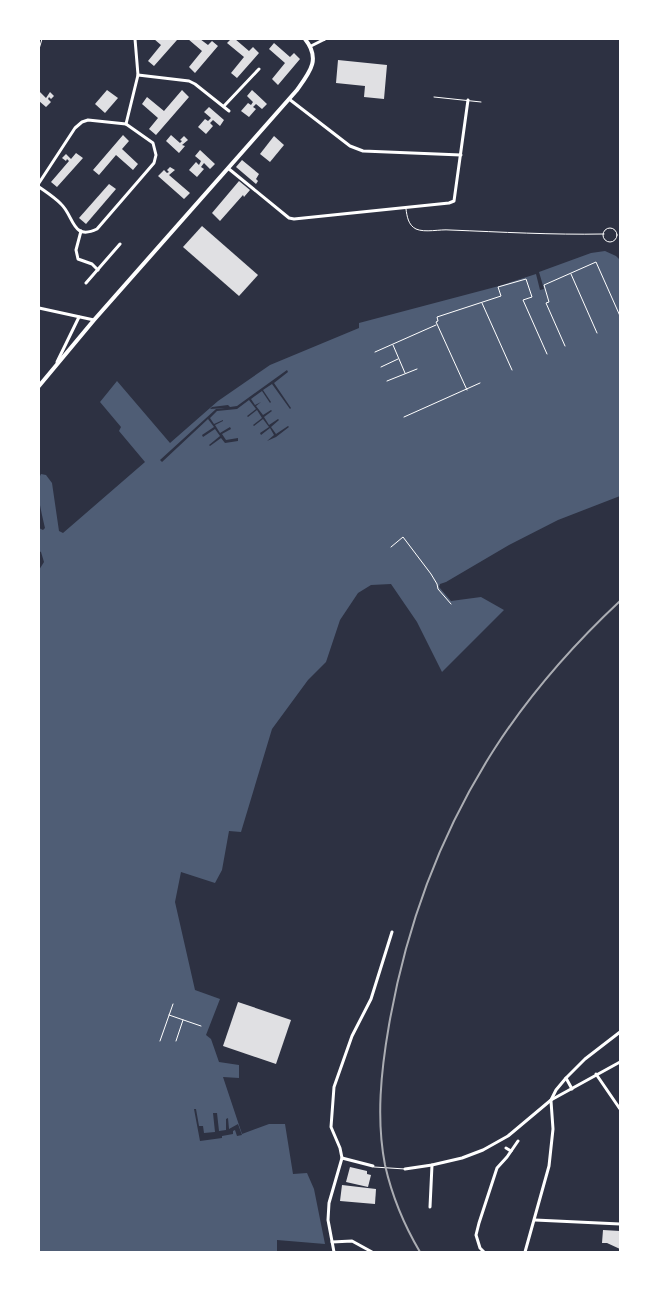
<svg xmlns="http://www.w3.org/2000/svg" width="659" height="1291" font-family="'PT Serif',serif">
<rect width="100%" height="100%" fill="#2d3142"/>
<!-- water -->
<path fill="#4f5d75" d="M605,251L616,256L620,260V496L558,520L509,545L446,582L440,584L439,587L451,601L481,597L504,610L442,672L417,622L391,584L371,585L358,593L340,620L326,662L308,680L272,729L241,832L229,831L222,870L215,883L181,872L175,902L195,990L220,999L206,1035L211,1039L219,1062L239,1065V1078L223,1077L242,1134L269,1124H285L293,1174L307,1173L314,1189L325,1244L277,1240V1252H39V570L44,562L41,552L39,551V528L43,530L45,528C42,515 34,485 41,474L46,475L52,483L59,531L63,533L145,462L119,431L121,427L100,402L117,381L170,443L218,401L270,365L359,328V323L499,286L536,274L540,290L544,289L539,272L591,253Z"/>
<!-- pier -->
<g fill="#2d3142">
<polygon points="287,370 288,372 274,383 291,408 290,409 272,384 263,390 271,402 270,403 262,391 251,399 255,405 261,402 256,406 263,415 271,410 272,411 264,417 269,425 278,419 279,420 271,427 276,434 288,426 289,427 276,437 267,441 274,435 270,428 261,435 260,433 269,427 263,419 254,426 253,425 262,418 257,410 248,417 247,416 256,409 249,400 237,409 217,411 210,418 214,424 223,420 223,421 215,425 220,433 230,427 231,429 222,434 226,440 238,438 238,441 225,443 221,438 210,446 209,445 220,436 215,429 203,437 202,435 214,427 208,419 162,462 160,460 216,409 225,408 210,409 212,407 228,405 230,407 237,406"/>
<polygon points="194,1109 196,1109 199,1126 203,1126 204,1133 215,1132 213,1113 217,1113 219,1131 226,1130 226,1119 228,1118 229,1129 238,1124 242,1135 237,1136 235,1130 233,1131 233,1134 222,1136 222,1138 200,1141"/>
</g>
<!-- building -->
<g fill="#e0e0e3">
<polygon points="154,39 175,39 177,40 154,66 148,61 161,45"/>
<polygon points="188,39 200,39 208,45 212,41 218,46 195,73 189,67 202,51"/>
<polygon points="231,39 235,39 249,51 253,47 259,53 237,78 231,73 244,57 227,43"/>
<polygon points="274,43 290,57 294,53 300,59 278,85 272,79 285,63 269,49"/>
<polygon points="338,60 387,65 384,99 364,97 365,86 336,83"/>
<polygon points="107,90 118,98 105,113 95,104"/>
<polygon points="182,90 189,97 156,135 149,129 158,118 142,104 147,97 164,111"/>
<polygon points="252,90 267,104 262,109 256,104 253,107 256,109 249,117 241,111 248,103 251,105 253,102 247,96"/>
<polygon points="39,91 46,98 50,92 54,96 51,99 49,97 48,99 51,102 46,107 39,101"/>
<polygon points="209,107 224,120 220,126 213,120 210,123 213,126 206,134 198,127 205,119 208,121 211,118 204,112"/>
<polygon points="123,135 129,141 122,149 138,164 133,170 116,155 99,175 93,170"/>
<polygon points="171,135 180,143 182,141 180,140 184,136 188,140 182,145 185,146 179,153 166,141"/>
<polygon points="274,136 284,145 270,162 260,154"/>
<polygon points="200,150 215,164 210,169 204,163 201,167 204,169 197,177 189,170 196,162 199,165 201,161 195,156"/>
<polygon points="76,153 83,158 57,187 51,182 69,161 67,159 66,161 62,158 66,154 71,159"/>
<polygon points="242,160 259,174 256,179 258,181 256,184 236,167"/>
<polygon points="170,167 175,170 169,175 190,193 184,199 158,176 164,170 167,173 169,172 167,170"/>
<polygon points="239,181 250,190 244,197 243,195 220,221 212,213"/>
<polygon points="109,184 116,189 86,224 79,218"/>
<polygon points="202,226 258,275 239,296 183,247"/>
<polygon points="238,1002 291,1020 276,1064 223,1046"/>
<polygon points="350,1167 367,1171 367,1174 371,1175 368,1187 346,1182"/>
<polygon points="342,1185 376,1189 375,1204 340,1201"/>
<polygon points="603,1230 620,1231 620,1249 607,1243 602,1243"/>
</g>
<g fill="none" stroke-linecap="round" stroke-linejoin="round">
<!-- path -->
<g stroke="#fff" stroke-width="1">
<polyline points="39,49 42,39"/>
<polyline points="571,274 597,333"/>
<polyline points="482,303 512,370"/>
<polyline points="393,345 405,373"/>
<polyline points="565,346 546,303 549,302 544,285 596,262 620,316"/>
<polyline points="375,352 436,325"/>
<polyline points="381,367 398,359"/>
<polyline points="387,381 417,369"/>
<polyline points="467,390 437,324 436,322 438,321 437,317 501,296 498,287 526,279 532,297 523,300 547,354"/>
<polyline points="404,417 480,383"/>
<polyline points="391,547 403,537 431,574 437,584 438,589 451,604"/>
<polyline points="169,1015 201,1026"/>
<polyline points="160,1041 173,1004"/>
<polyline points="176,1041 183,1020"/>
</g>
<!-- service -->
<g stroke="#fff" stroke-width="1">
<polyline points="434,97 481,102"/>
<path d="M406,209C407,216 408,225 416,229C425,233 440,229 450,230C501,232 552,235 604,234"/>
<circle cx="610" cy="235" r="7"/>
<polyline points="374,1167 405,1169"/>
</g>
<!-- minor -->
<g stroke="#fff" stroke-width="3">
<polyline points="311,46 325,39"/>
<polyline points="138,75 189,81 195,84 229,111"/>
<polyline points="289,99 350,146 363,151 461,155"/>
<polyline points="224,106 259,69"/>
<polyline points="126,124 138,75 135,39"/>
<polyline points="229,169 289,218 294,219 449,203 454,201 468,100"/>
<path d="M39,183L75,128L82,122L88,120L126,124L153,143L156,155L154,163L97,229C72,241 74,216 61,204C54,197 46,192 39,187"/>
<polyline points="81,231 76,250 78,259 92,264 98,270"/>
<polyline points="86,283 120,244"/>
<polyline points="39,308 94,320"/>
<polyline points="57,362 79,317"/>
<polyline points="596,1074 620,1109"/>
<polyline points="566,1078 572,1089"/>
<polyline points="551,1100 620,1062"/>
<polyline points="506,1148 511,1151"/>
<polyline points="342,1158 373,1166"/>
<polyline points="405,1169 432,1165 462,1158 483,1150 508,1136 551,1100 556,1090 566,1078 585,1059 620,1032"/>
<polyline points="430,1207 432,1165"/>
<polyline points="535,1220 620,1224"/>
<polyline points="332,1242 352,1241 372,1252"/>
<polyline points="334,1252 328,1220 329,1203 342,1158 340,1148 331,1127 334,1087 352,1036 371,999 392,932"/>
<polyline points="484,1252 480,1248 476,1235 479,1223 497,1168 507,1157 518,1141"/>
<polyline points="525,1252 549,1166 553,1129 551,1101"/>
</g>
<!-- tertiary -->
<path stroke="#fff" stroke-width="4" d="M39,386L94,320L297,90C310,72 321,59 305,39"/>
<!-- rail -->
<path stroke="#abadb3" stroke-width="2" d="M420,1252C404,1225 392,1196 385,1165C376,1119 381,1071 389,1025C406,927 441,832 495,748C530,694 573,645 620,601"/>
</g>
<!-- border -->
<rect width="659" height="1291" fill="none" stroke="#ffffff" stroke-width="80"/>
</svg>
